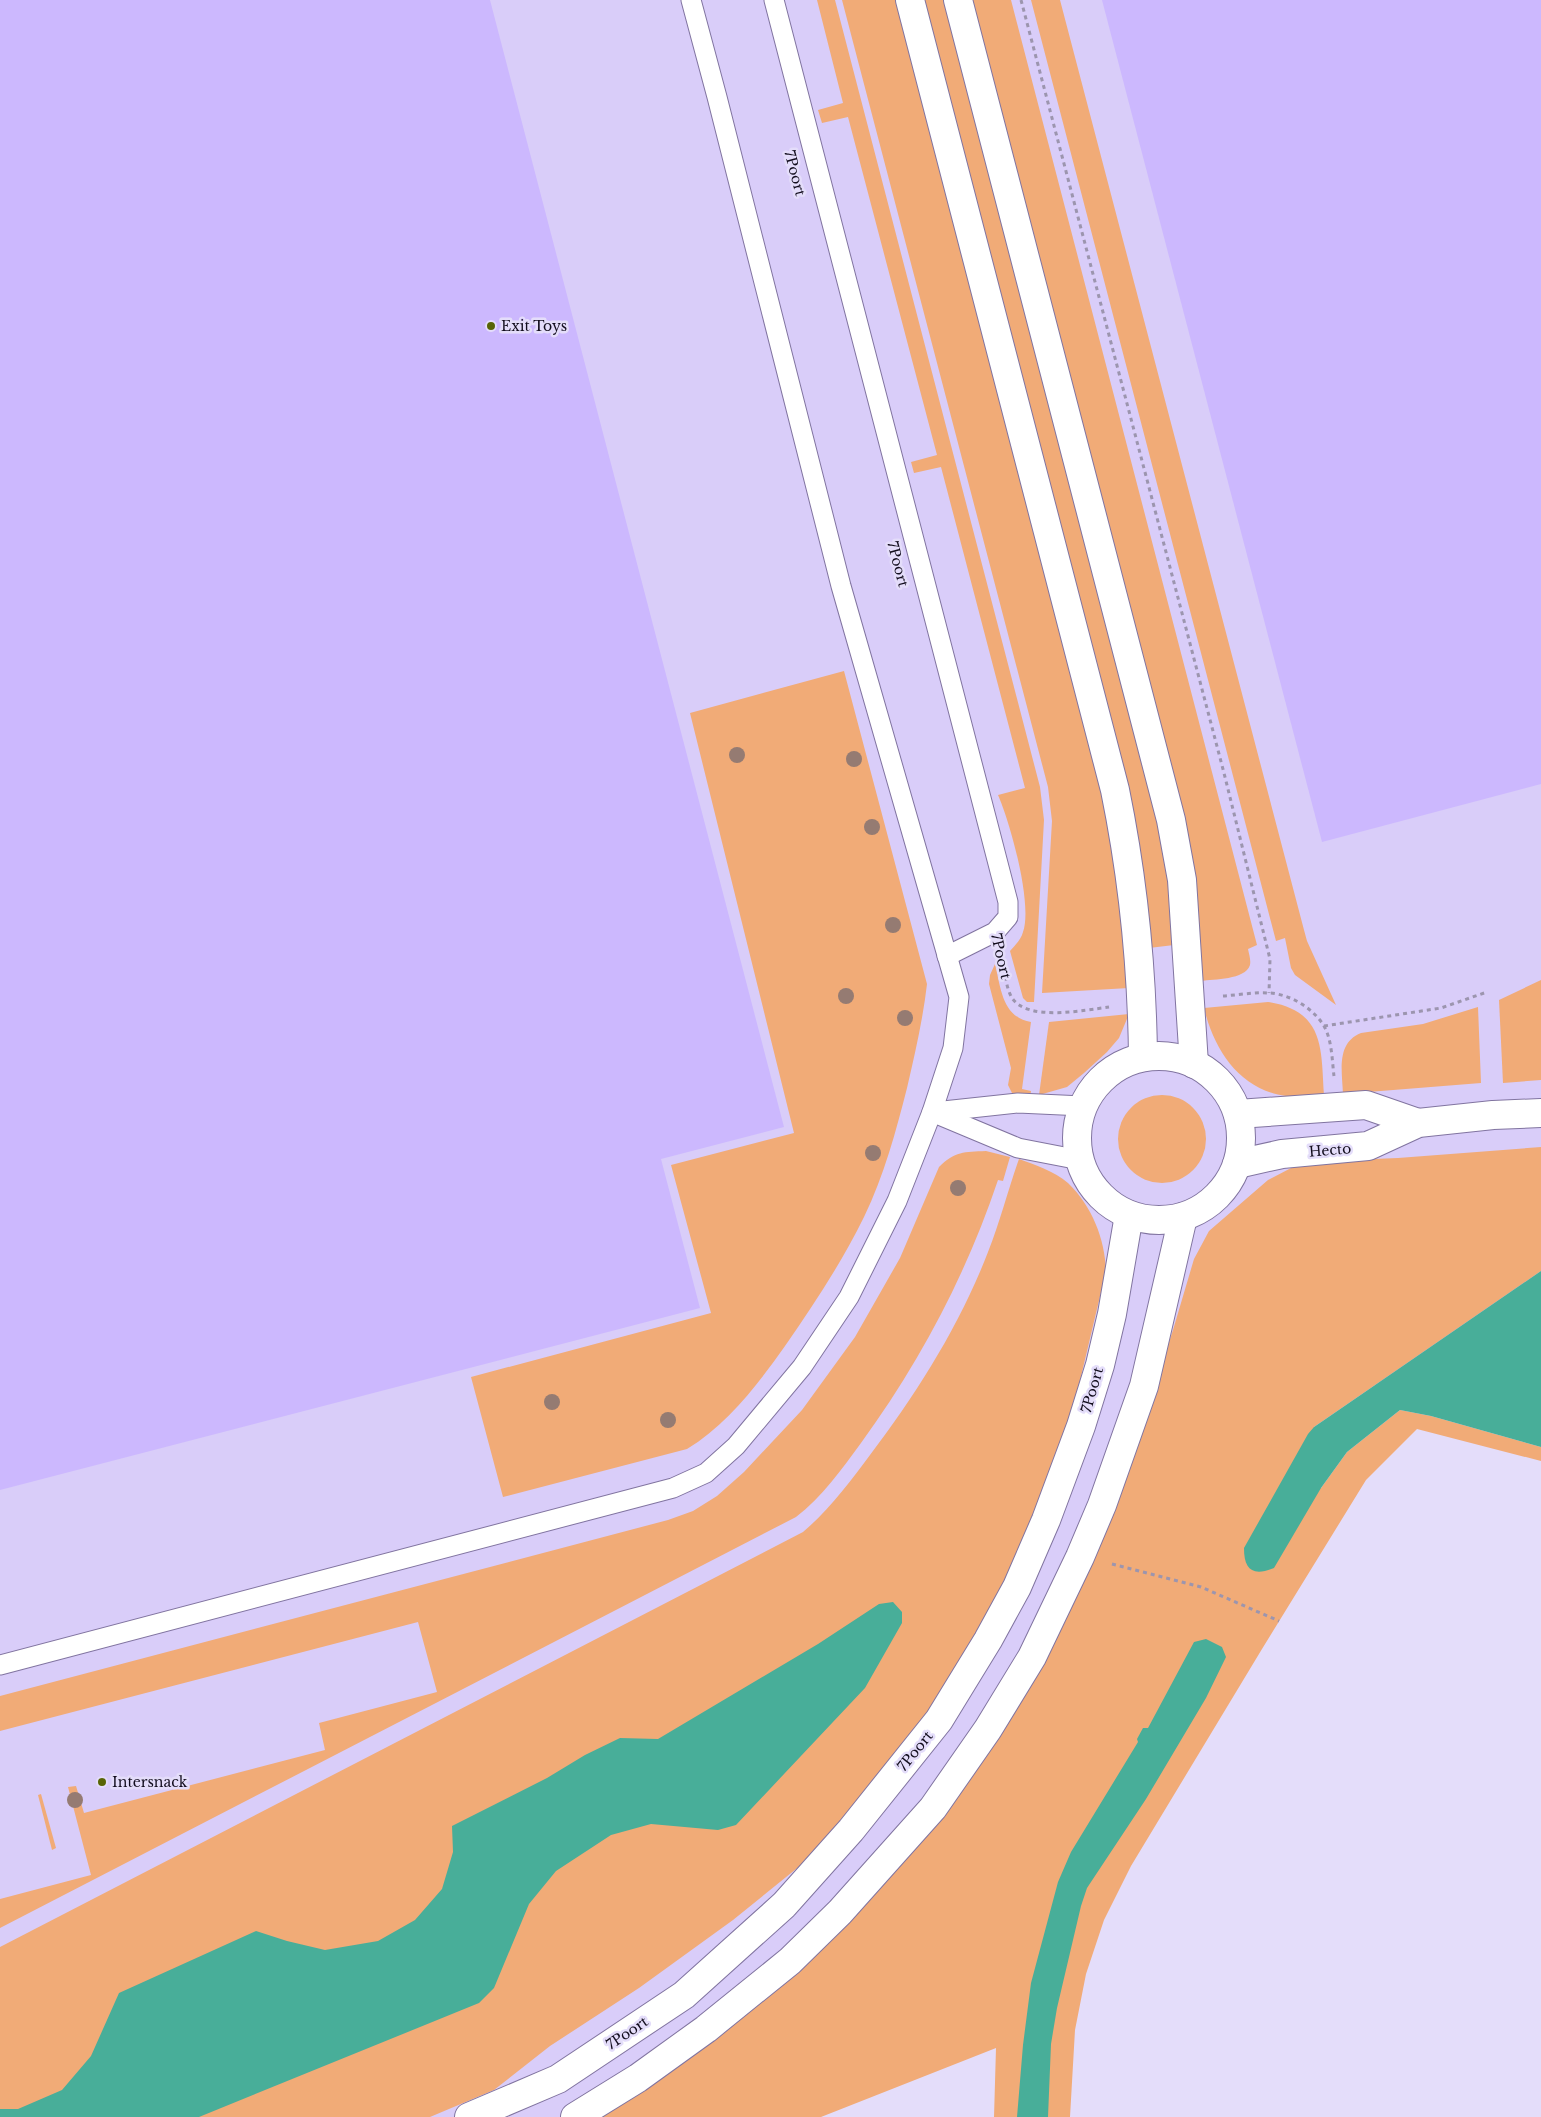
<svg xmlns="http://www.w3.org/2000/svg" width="1541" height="2117" font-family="'Libre Baskerville',serif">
<rect width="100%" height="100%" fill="#e4ddfa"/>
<!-- built -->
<polygon fill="#d9cdf9" points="0,0 1541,0 1541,1425 1330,1374 717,2117 0,2117"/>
<!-- green -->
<g fill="#f1ab77">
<path d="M817,0H835L1040,787L1044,820L1034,1002H1027L1023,998L1010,951C1015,945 1021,940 1023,932C1033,904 1010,822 998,795L1025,788L941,467L914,473L911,462L937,455L848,117L822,123L818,110L843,103Z"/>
<polygon points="842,0 897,0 1109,809 1129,988 1042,993 1052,821 1048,787"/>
<polygon points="921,0 946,0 1153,791 1171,890 1174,945 1149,948"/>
<path d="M969,0H1011L1257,945L1248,949C1249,954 1251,960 1250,965C1245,980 1214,979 1201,981Z"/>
<polygon points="1031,0 1060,0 1304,930 1307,941 1336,1005 1295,975 1291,968 1285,938 1276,941"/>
<path d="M844,671L927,984C923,1019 915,1053 907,1088C896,1131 884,1176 864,1217C842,1262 814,1304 785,1346C758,1384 728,1424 687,1449L503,1497L471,1377L711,1313L671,1165L794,1133L690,713Z"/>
<path d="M995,964C1001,988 1002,1017 1031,1022L1022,1089L1031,1091L1030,1097L1012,1093L1008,1085L1011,1068L989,984L990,975Z"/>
<polygon points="1541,980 1541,1080 1503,1083 1499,1000"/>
<path d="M1268,1002C1325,1011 1321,1049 1324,1095C1312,1096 1298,1098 1286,1096C1240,1090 1214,1050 1204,1008Z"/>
<path d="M1478,1007L1481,1083L1343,1094C1342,1071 1336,1043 1361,1033L1423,1024Z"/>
<polygon points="1129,1014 1119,1038 1107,1052 1084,1073 1067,1087 1039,1095 1049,1022"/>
<circle cx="1162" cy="1139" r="44"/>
<polygon points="1541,1147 1541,1271 1314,1427 1321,1488 1347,1452 1400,1410 1431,1416 1541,1447 1541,1461 1417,1429 1366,1480 1262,1649 1131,1866 1104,1920 1086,1974 1075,2030 1070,2117 994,2117 996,2048 821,2117 587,2117 716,2031 1025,1692 1108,1528 1173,1330 1194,1259 1209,1231 1268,1180 1293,1167 1324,1161 1398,1158"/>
<path d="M986,1151L1010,1157L1003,1181L998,1180C966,1275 920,1362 861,1443C842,1469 822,1497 796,1517L0,1928V1899L91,1875L68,1787L76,1786L84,1813L325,1750L319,1723L437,1692L418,1622L0,1731V1696L668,1520L693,1511L717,1496L744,1472L802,1410L855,1337L900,1258L939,1167C955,1151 964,1152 986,1151Z"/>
<path d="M1019,1159C1035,1165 1054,1171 1068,1183C1092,1206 1105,1239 1106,1271L1065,1444L1033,1530L966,1658L861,1807L801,1865L733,1920L639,1988L550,2046L494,2090L430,2117H0V1947L803,1532C829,1510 850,1482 870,1455C917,1393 960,1325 988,1252C1000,1222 1008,1190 1019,1159Z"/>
<polygon points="41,1794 56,1848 52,1850 38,1795"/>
</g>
<!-- water -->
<g fill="#48ae99">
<path d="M1541,1271V1447L1431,1416L1400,1410L1347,1452L1321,1488L1274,1568C1252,1577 1244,1569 1244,1548L1308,1434L1314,1427Z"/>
<polygon points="893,1602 902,1612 902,1623 865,1688 736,1825 718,1830 651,1824 611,1835 556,1871 529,1904 494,1988 479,2003 199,2117 0,2117 0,2109 18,2109 62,2090 91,2056 119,1993 256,1931 287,1941 325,1950 378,1941 415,1920 442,1889 453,1852 452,1826 547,1778 585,1755 620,1738 658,1739 818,1644 879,1604"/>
<polygon points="1206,1639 1222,1647 1226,1657 1206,1698 1146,1799 1087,1888 1081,1906 1057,2008 1051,2044 1048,2117 1017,2117 1023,2045 1031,1983 1058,1882 1071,1852 1138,1742 1137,1739 1143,1728 1148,1728 1194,1642"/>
</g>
<!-- building -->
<g fill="#ccb8fe">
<polygon points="0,0 490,0 784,1127 661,1159 700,1308 0,1490"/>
<polygon points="1102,0 1541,0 1541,784 1322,842"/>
</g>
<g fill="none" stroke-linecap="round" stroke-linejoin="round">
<defs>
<g id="lane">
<polyline points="774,0 1008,902 1008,917 995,932 947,956"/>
<polyline points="932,1112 1018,1148 1080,1160"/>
<polyline points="934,1112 1018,1103 1083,1106"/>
<polyline points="0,1665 673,1488 706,1473 736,1446 802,1367 849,1297 897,1201 932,1112 953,1048 959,997 841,586 717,97 691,0"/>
</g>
<g id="street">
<polyline points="1238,1114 1366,1105 1418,1123"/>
<polyline points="1237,1164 1282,1154 1368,1146 1418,1123 1493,1115 1541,1113"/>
</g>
<g id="secondary">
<path d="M910,0L1115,790C1133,878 1142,968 1143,1057"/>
<polyline points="958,0 1171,820 1182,880 1194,1064"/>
<circle cx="1159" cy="1138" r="82"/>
<polyline points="469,2117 558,2079 684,1995 784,1905 851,1830 939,1720 988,1640 1017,1587 1046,1520 1081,1426 1100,1365 1112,1314 1129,1215"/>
<polyline points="575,2117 638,2078 706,2029 790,1961 840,1912 933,1808 988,1729 1032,1657 1080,1557 1102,1505 1144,1386 1183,1217"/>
</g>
</defs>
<!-- lane casing -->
<use href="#lane" stroke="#8174a0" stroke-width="21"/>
<!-- street casing -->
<use href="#street" stroke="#8174a0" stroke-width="30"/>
<!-- secondary casing -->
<use href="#secondary" stroke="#8174a0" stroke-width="30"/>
<!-- path -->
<g stroke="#9c95ae" stroke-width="3" stroke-dasharray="4 4" stroke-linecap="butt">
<polyline points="1021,0 1224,773 1270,959 1269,993"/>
<path d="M1002,961C1005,972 1006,988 1012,998C1028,1022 1085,1010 1109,1007"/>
<path d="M1223,996C1238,995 1254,992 1269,993C1290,994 1313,1008 1324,1026C1332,1040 1332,1060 1334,1076"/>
<polyline points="1324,1026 1441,1008 1487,992"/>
<polyline points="1112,1564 1201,1587 1279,1621"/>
</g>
<!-- lane -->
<use href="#lane" stroke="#fff" stroke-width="19"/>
<!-- street -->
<use href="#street" stroke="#fff" stroke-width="28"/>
<!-- secondary -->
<use href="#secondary" stroke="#fff" stroke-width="28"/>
</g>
<!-- trees -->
<g fill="#957b72">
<circle cx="737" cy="755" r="8"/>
<circle cx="854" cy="759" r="8"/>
<circle cx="872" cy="827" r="8"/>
<circle cx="893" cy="925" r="8"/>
<circle cx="846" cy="996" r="8"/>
<circle cx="905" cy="1018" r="8"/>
<circle cx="873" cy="1153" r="8"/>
<circle cx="958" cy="1188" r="8"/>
<circle cx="552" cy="1402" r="8"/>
<circle cx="668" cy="1420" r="8"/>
<circle cx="75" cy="1800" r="8"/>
</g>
<!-- markers -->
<g fill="#586405" stroke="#e4ddfa" stroke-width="2">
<circle cx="491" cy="326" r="5"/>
<circle cx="102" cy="1782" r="5"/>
</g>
<g text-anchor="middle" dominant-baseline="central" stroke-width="5" stroke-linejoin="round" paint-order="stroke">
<!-- street labels -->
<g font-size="14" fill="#120d1d" stroke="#e4ddfa">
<text transform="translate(795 173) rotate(75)">7Poort</text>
<text transform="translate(898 564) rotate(75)">7Poort</text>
<text transform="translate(1001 956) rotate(77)">7Poort</text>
<text transform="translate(1330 1150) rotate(-5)">Hecto</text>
<text transform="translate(1092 1390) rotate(-74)">7Poort</text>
<text transform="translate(915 1751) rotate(-51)">7Poort</text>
<text transform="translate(627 2033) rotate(-34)">7Poort</text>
</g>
<!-- poi labels -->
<g font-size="14" fill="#120d1d" stroke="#e4ddfa" text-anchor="start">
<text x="501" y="326">Exit Toys</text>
<text x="112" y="1782">Intersnack</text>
</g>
</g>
</svg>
